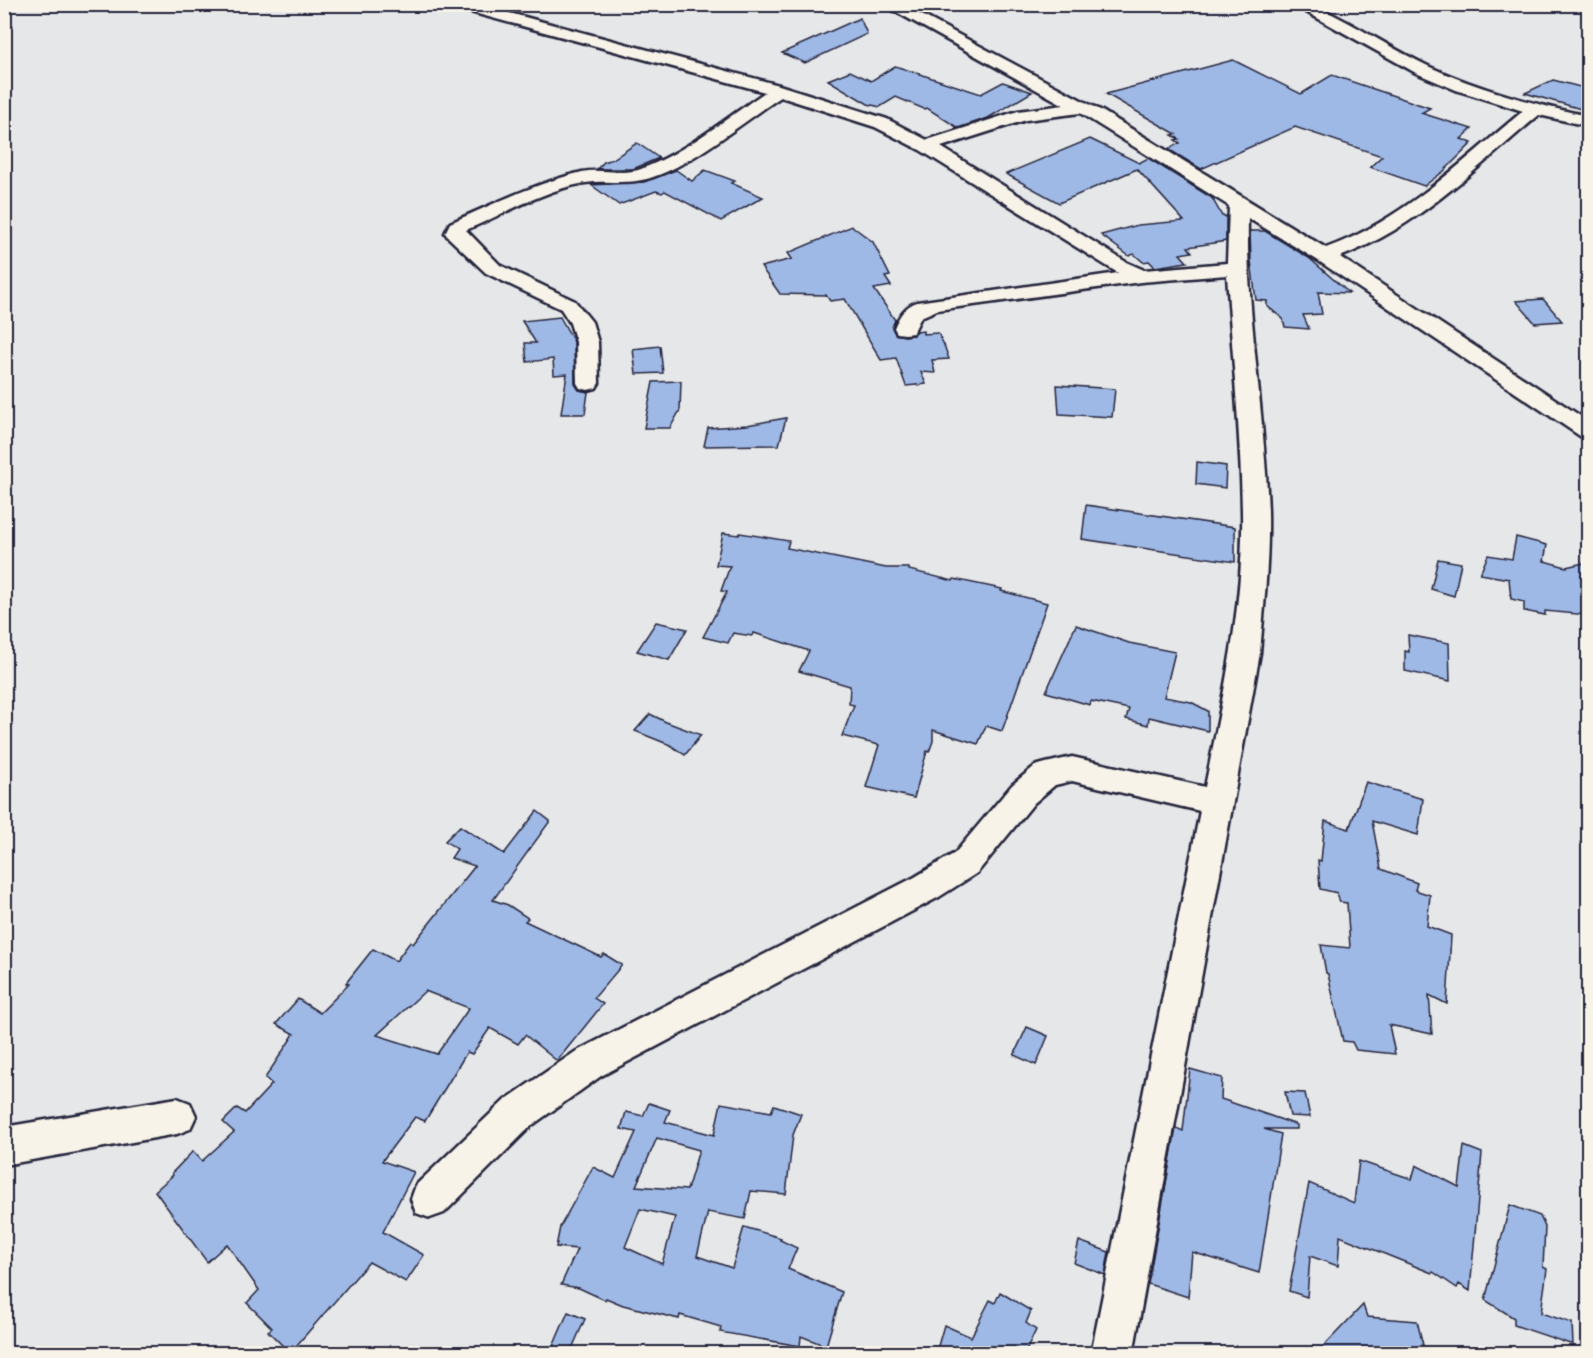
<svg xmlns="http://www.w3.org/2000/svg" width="1593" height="1358" font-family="Mali,sans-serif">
<rect width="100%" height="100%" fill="#e5e7e8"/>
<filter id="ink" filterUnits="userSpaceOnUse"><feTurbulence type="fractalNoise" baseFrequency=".0167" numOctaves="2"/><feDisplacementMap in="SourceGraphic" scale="12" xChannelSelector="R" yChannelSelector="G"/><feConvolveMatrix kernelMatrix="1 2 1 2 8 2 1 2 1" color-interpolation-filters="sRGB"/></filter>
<g filter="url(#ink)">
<!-- building -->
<g fill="#9fb9e6" stroke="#22223b" stroke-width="1.5" fill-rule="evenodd">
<polygon points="860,18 867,34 805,63 782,53"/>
<polygon points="1233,60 1301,94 1332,75 1430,108 1421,113 1472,129 1461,139 1472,143 1444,171 1424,186 1370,167 1382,156 1295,127 1201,169 1168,149 1180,143 1175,140 1179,139 1172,135 1176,134 1106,94"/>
<polygon points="895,66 981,94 1003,82 1032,92 988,118 958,128 927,108 924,109 896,97 880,107 868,104 828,80 850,71 871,81"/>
<polygon points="1553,80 1588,89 1588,111 1525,93"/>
<polygon points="1090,139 1139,163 1148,158 1212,198 1222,216 1226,216 1226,241 1188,247 1192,252 1180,254 1187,262 1155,267 1149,261 1143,262 1134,254 1129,256 1101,235 1138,225 1184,221 1137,169 1059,203 1006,174"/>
<polygon points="637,143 659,158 633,169 597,169 604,162 613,159"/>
<polygon points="676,170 692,181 705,170 735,181 731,183 763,197 721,221 665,191 662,193 656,191 619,205 591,185 644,182"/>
<polygon points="852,226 873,242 890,276 885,277 891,286 874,289 895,320 892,327 895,334 905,336 913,335 916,332 923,331 923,334 938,333 944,345 949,359 932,360 935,373 921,372 926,384 906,386 896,358 881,360 845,299 830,301 826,295 780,294 761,267 792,259 788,253"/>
<polygon points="1250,231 1265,231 1309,258 1349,293 1318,292 1322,314 1303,315 1309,329 1285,327 1283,319 1267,306 1267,301 1256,300 1251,261"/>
<polygon points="1543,299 1562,321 1535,323 1516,301"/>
<polygon points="560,317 574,342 575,384 579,390 588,392 585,414 561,414 567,374 554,375 553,359 527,362 525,343 536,343 522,321"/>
<polygon points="660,346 663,373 636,374 633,349"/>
<polygon points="681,381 680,410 670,428 644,428 653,382"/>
<polygon points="1057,385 1115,389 1112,417 1059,414"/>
<polygon points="786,418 779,445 704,446 708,428 747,425"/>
<polygon points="1197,462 1226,466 1225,488 1196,484"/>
<polygon points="1086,505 1235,527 1235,562 1082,539"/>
<polygon points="723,533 739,535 740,533 789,541 787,548 886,568 909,568 909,570 953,581 954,579 1002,589 1001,591 1047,603 1002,731 986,726 978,744 933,730 933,741 929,752 927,751 914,798 866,787 879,745 842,736 854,705 849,704 850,686 799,671 809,651 754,633 752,636 733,633 728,643 703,637 727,592 721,591 730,566 716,565"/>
<polygon points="1516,537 1547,545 1544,561 1566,567 1588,562 1588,615 1545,611 1545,615 1524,611 1524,602 1511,599 1509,579 1480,574 1488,555 1512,559"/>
<polygon points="1438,559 1461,563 1454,596 1431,589"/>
<polygon points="656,622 687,629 669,660 637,651"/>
<polygon points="1076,625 1129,643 1175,652 1164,697 1191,702 1208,711 1208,731 1149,717 1148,725 1126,719 1129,709 1091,701 1090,705 1046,692"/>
<polygon points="1408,635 1449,643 1450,681 1405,671 1405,651 1409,652"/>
<polygon points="650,714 666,722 701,735 685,755 670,745 635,731"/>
<polygon points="1366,782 1423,799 1418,835 1372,821 1381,869 1417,883 1415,890 1430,895 1427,926 1451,935 1447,1004 1429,995 1432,1034 1389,1025 1395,1054 1356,1050 1352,1042 1343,1041 1328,974 1326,973 1321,945 1350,948 1347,903 1340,902 1337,893 1320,889 1318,860 1321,861 1325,821 1349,829"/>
<path d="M537,811L550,821L493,900L508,905L528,918L525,921L601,957L604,954L622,965L594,998L603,1004L557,1061L525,1035L518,1044L490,1028L472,1054L467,1052L425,1121L415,1117L382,1161L414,1172L383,1232L424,1255L406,1282L369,1262L290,1353L268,1331L272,1328L247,1303L259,1290L227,1244L207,1262L155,1191L173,1175L172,1173L193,1151L202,1161L234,1132L223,1122L237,1108L245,1113L272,1084L265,1078L294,1034L276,1024L298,999L320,1013L349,984L346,983L373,949L396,961L410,942L413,944L475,866L451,858L457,849L445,841L460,826L504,854ZM425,991L469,1008L437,1054L377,1035Z"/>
<polygon points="1027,1027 1048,1036 1036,1065 1014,1055"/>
<polygon points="1190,1069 1222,1078 1221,1099 1297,1125 1297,1129 1264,1129 1281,1134 1259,1273 1192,1252 1188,1297 1148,1284 1176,1128 1183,1131"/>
<polygon points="1285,1092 1305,1093 1310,1117 1290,1116"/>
<path d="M649,1103L670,1110L665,1122L714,1135L721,1103L771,1112L774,1105L801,1114L793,1135L786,1194L751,1191L745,1219L708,1212L697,1256L732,1268L744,1227L781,1238L780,1240L797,1248L788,1269L842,1292L826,1346L801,1336L800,1346L720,1332L721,1327L680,1315L679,1319L623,1305L606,1298L605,1300L579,1288L561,1285L577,1249L556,1247L560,1227L593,1167L615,1178L636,1132L621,1129L626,1112L643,1116ZM657,1138L699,1150L687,1190L636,1186ZM640,1209L675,1217L662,1264L625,1247Z"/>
<polygon points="1464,1146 1482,1153 1470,1291 1459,1284 1457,1288 1433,1272 1432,1273 1340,1236 1338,1266 1310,1256 1307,1297 1289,1291 1309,1183 1354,1203 1359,1161 1412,1179 1416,1165 1459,1187"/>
<polygon points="1510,1205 1540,1216 1545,1227 1543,1267 1547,1269 1541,1313 1572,1323 1573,1345 1514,1325 1514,1318 1485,1300"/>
<polygon points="1079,1241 1109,1252 1105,1275 1074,1263"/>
<polygon points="1000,1292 1031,1311 1026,1323 1036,1330 1025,1353 936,1353 944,1325 971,1337 990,1300 995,1303"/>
<polygon points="1363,1305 1367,1317 1417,1321 1425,1353 1317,1353"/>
<polygon points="568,1312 585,1319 570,1353 564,1353 552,1349"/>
</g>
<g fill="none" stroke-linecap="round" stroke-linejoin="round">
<defs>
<g id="minor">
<path d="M450,4H476L779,85L887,119L927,140L1018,111L1064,105L882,4H901L1102,111L1326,248C1402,221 1461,162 1523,111L1456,90L1416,73L1292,4H1313L1320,8C1358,26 1392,49 1430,67C1481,90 1534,104 1588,116V126L1539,115C1476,168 1417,228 1340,257L1588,421V438L1580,436L1317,260L1248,218C1246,316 1265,414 1268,512C1269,559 1264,606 1260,653L1133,1354H1091L1200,811L1072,781L1055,785L1034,803L977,873L939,897L601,1076L531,1126L444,1213L430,1218L416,1213L411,1199L416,1185L505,1100L575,1052L915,877L955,853L1012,785L1035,766L1046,763L1072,757L1205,787C1223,696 1244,605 1242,512C1241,433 1232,354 1227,275L1141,282L937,310L921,317L913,333L905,334L897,333L894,328C899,316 905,306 917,302L1118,273L920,150L875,127L781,97C744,121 693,164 653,177C627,186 609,179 585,183C544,190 504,214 466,230L500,265L575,301L592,322L598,342L599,383L596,388L588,390L580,388L577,383L576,342L570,323L561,309L486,273L448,237L445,233L450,223C493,204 536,183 582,172C601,168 622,176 641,169C684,153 727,118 765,92L452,7ZM1080,113L1229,206L1227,263L1144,270L1126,262L941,147L1026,120Z"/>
<polygon points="177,1098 190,1103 196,1116 190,1129 177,1134 4,1165 4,1127"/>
</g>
</defs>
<!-- minor casing -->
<use href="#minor" stroke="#22223b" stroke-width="5"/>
<!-- minor -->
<use href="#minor" fill="#f7f3e8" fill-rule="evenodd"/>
</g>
</g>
<!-- margin -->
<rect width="1593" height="1358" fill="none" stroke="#f7f3e8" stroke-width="24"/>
<rect x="12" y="12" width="1569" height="1334" fill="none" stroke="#22223b" stroke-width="2" filter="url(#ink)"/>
</svg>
